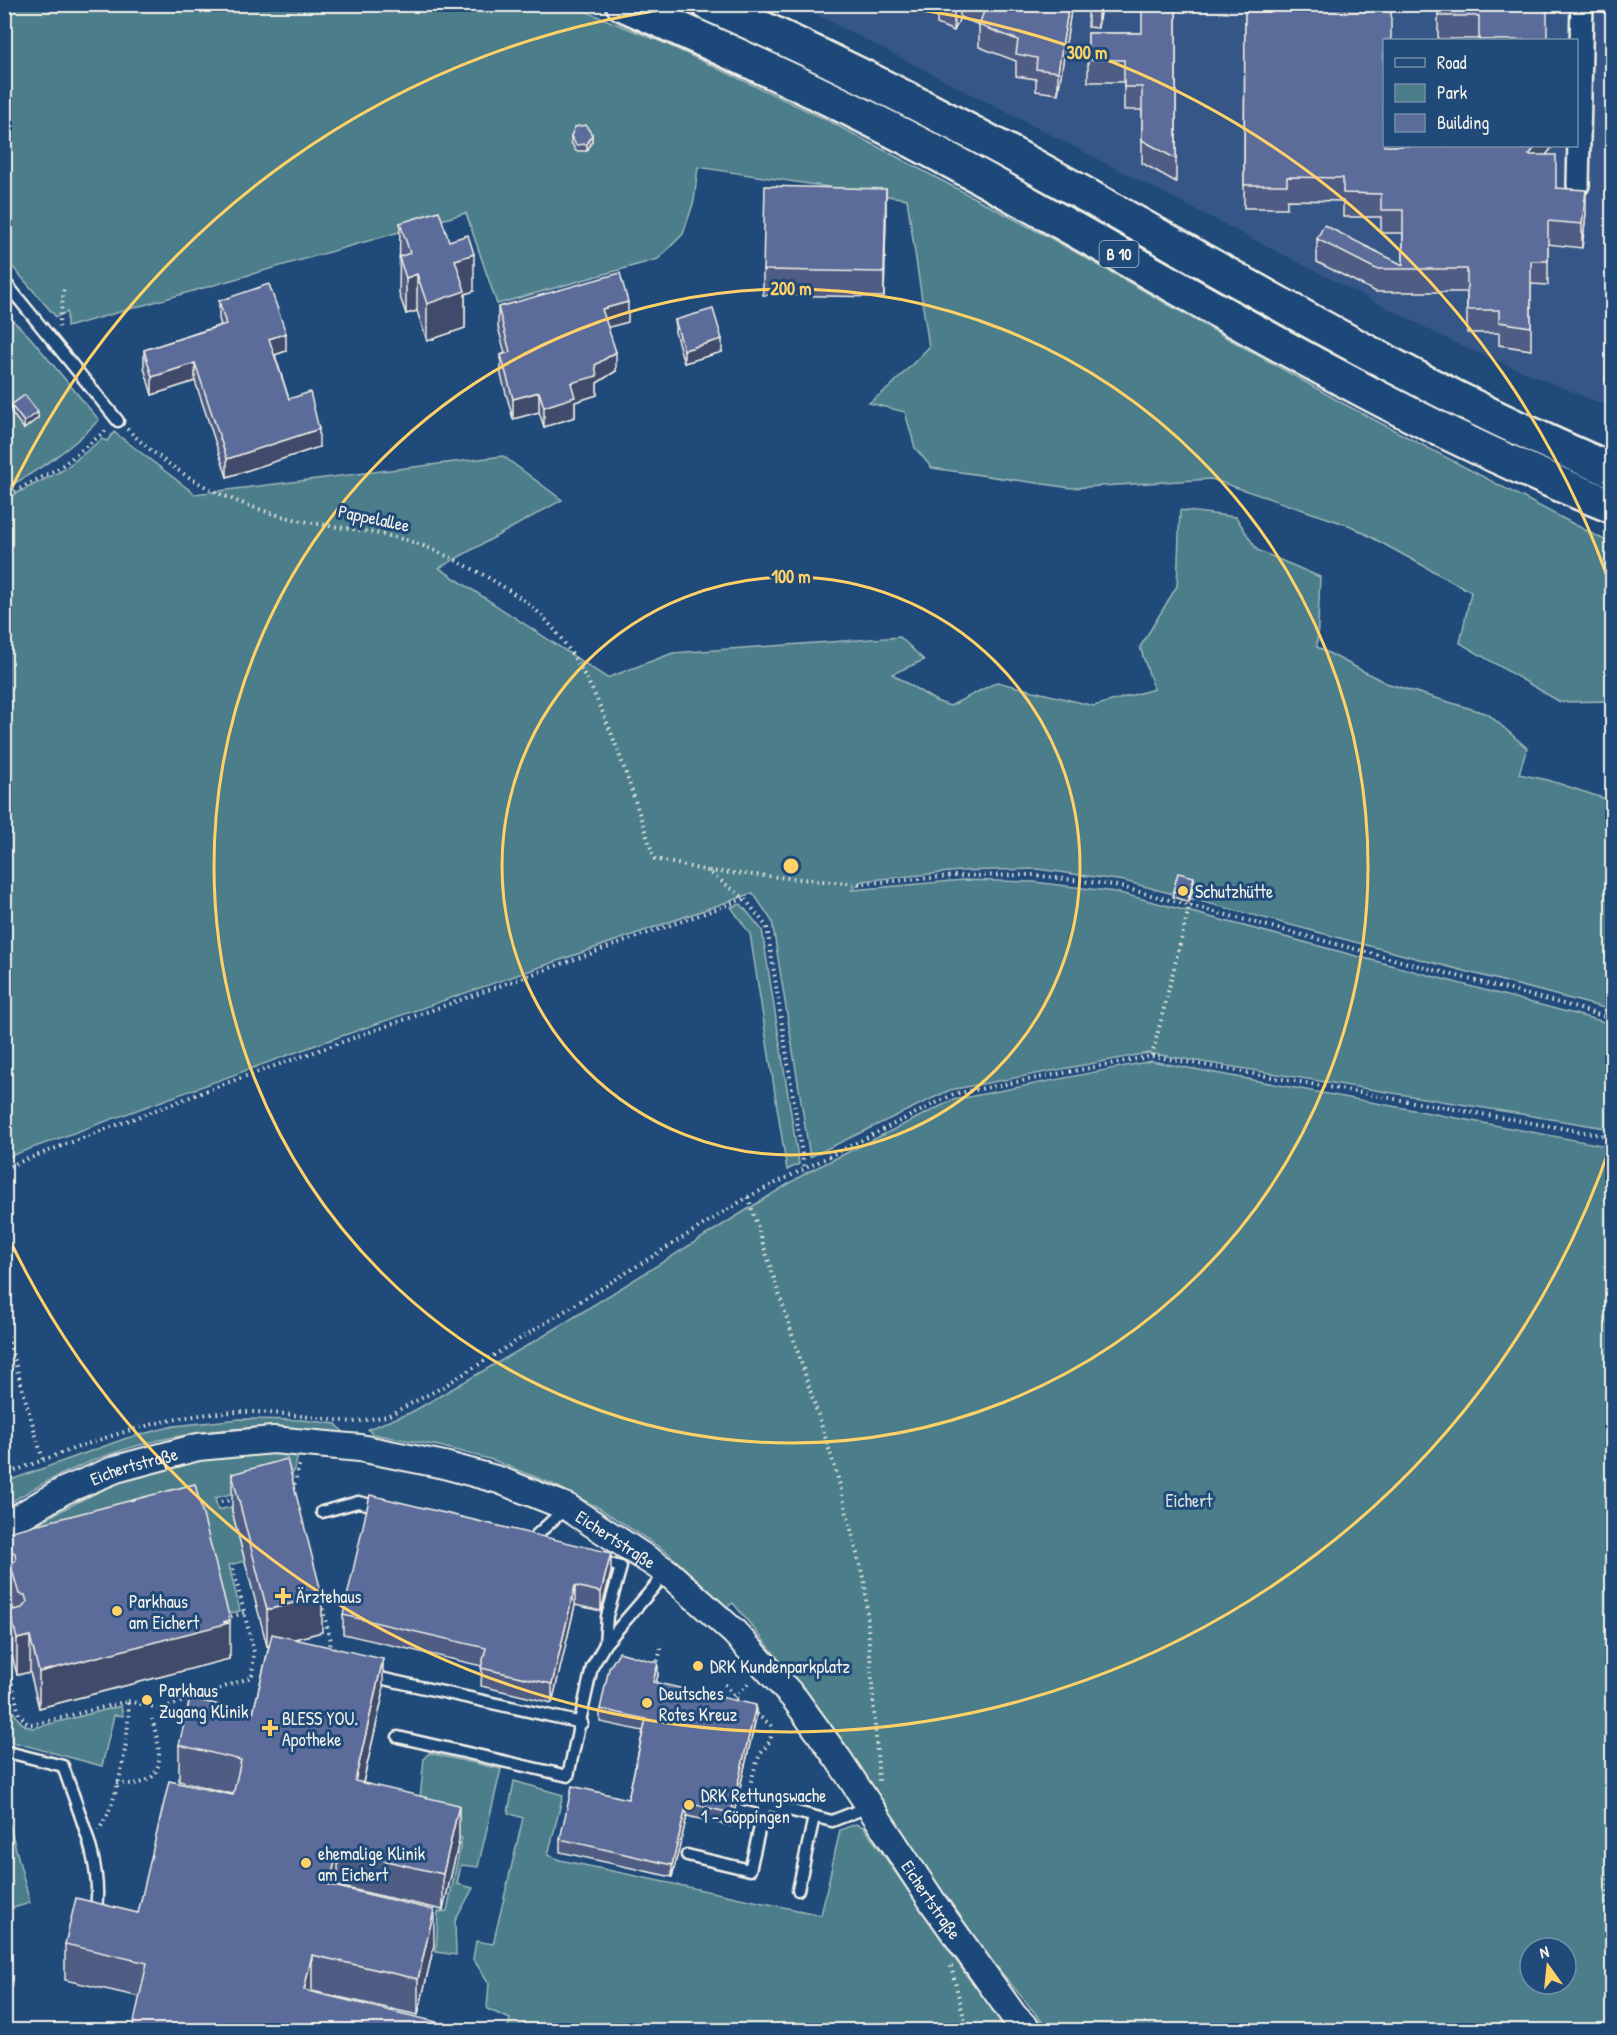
<svg xmlns="http://www.w3.org/2000/svg" width="1617" height="2035" font-family="'Patrick Hand',sans-serif">
<rect width="100%" height="100%" fill="#1f4a7a"/>
<filter id="ink" filterUnits="userSpaceOnUse"><feTurbulence type="fractalNoise" baseFrequency=".0167" numOctaves="2"/><feDisplacementMap in="SourceGraphic" scale="12" xChannelSelector="R" yChannelSelector="G"/><feConvolveMatrix kernelMatrix="1 2 1 2 8 2 1 2 1" color-interpolation-filters="sRGB"/></filter>
<g filter="url(#ink)">
<!-- built -->
<path fill="#355786" fill-rule="evenodd" d="M798,5H1612V408L1459,345ZM1384,40H1576V146H1384Z"/>
<!-- green -->
<g fill="#4c7e8a" stroke="#a0b8b9" stroke-width="1.5" fill-rule="evenodd">
<polygon points="4,5 570,5 664,43 827,120 1052,239 1344,404 1612,544 1612,701 1560,702 1460,643 1471,592 1351,526 1211,479 1071,488 932,468 915,448 905,412 869,403 890,387 929,347 907,199 698,167 694,201 683,234 658,259 497,304 466,213 67,327 67,312 56,317 5,258"/>
<polygon points="1612,284 1612,384 1605,381"/>
<path d="M4,312L29,336L99,420C71,449 40,469 5,489Z"/>
<polygon points="114,432 195,494 503,456 562,500 439,568 607,678 673,653 900,637 924,660 892,674 936,701 950,706 997,682 1094,706 1154,689 1140,647 1177,586 1180,510 1236,517 1257,550 1320,577 1317,647 1386,683 1488,714 1527,748 1519,774 1548,780 1612,801 1612,1010 1124,881 1037,869 960,871 862,881 852,890 963,880 1034,882 1116,892 1601,1021 1612,1025 1612,1129 1148,1053 950,1090 810,1157 772,921 753,893 313,1046 5,1158 5,499 63,470 102,439 107,441"/>
<polygon points="741,904 762,930 799,1164 787,1170 750,934 731,907"/>
<path d="M1151,1061L1612,1147V2030H1049L982,1949L820,1710L733,1603L727,1607L668,1553L599,1508L550,1483L493,1460L439,1446L372,1434L368,1429L412,1412L542,1337L806,1173L953,1100ZM1530,1948H1566V1984H1530Z"/>
<path d="M240,1419L302,1420L336,1424L346,1435C321,1433 294,1429 269,1428C174,1428 84,1455 5,1506V1482L127,1438L174,1426Z"/>
<path d="M300,1451L289,1484L282,1481L215,1498L218,1510L231,1507L245,1561L229,1565L240,1611L226,1614L5,1543C70,1503 137,1468 214,1456C242,1451 272,1453 300,1451Z"/>
<path d="M4,1671C9,1692 9,1725 34,1728L121,1706L123,1716L114,1715L102,1766L5,1740Z"/>
<polygon points="429,1753 501,1769 478,1867 461,1865 457,1884 473,1888 455,1921 456,1955 436,1952 438,1912 447,1911 462,1838 441,1834 420,1799 424,1758"/>
<polygon points="514,1781 563,1795 548,1855 560,1860 821,1915 840,1830 856,1824 864,1827 969,1979 1015,2030 507,2030 510,2019 487,2009 489,1983 473,1959 476,1941 493,1944 523,1818 508,1813"/>
<polygon points="4,1803 30,1903 13,1908 5,1874"/>
</g>
<g fill="none" stroke-linecap="round" stroke-linejoin="round">
<defs>
<g id="service">
<polyline points="4,281 118,421"/>
<polyline points="322,1512 358,1502 380,1507"/>
<polyline points="528,1543 567,1507"/>
<polyline points="599,1561 621,1567 607,1616 605,1644"/>
<polyline points="371,1676 582,1723"/>
<polyline points="398,1737 568,1776 592,1667 605,1644 667,1572"/>
<path d="M4,1751L63,1766C78,1812 105,1867 95,1916"/>
<polyline points="745,1799 832,1821 868,1807"/>
<polyline points="687,1855 750,1870 765,1805"/>
<polyline points="798,1890 814,1817"/>
</g>
<polyline id="minor" points="1578,185 1582,4"/>
<g id="tertiary">
<path id="s1" d="M4,1526L63,1491L116,1469L198,1447L273,1440L360,1448L444,1465L499,1480L567,1507L667,1572L734,1632L795,1699L839,1760L934,1904L1014,2016L1028,2030"/>
</g>
<g id="trunk">
<path d="M623,4C743,57 861,111 975,174C1185,289 1390,418 1612,506"/>
<path d="M709,4C803,46 894,91 984,139C1193,251 1394,379 1612,470"/>
</g>
</defs>
<!-- service casing -->
<use href="#service" stroke="#f4f1e8" stroke-width="15"/>
<!-- minor casing -->
<use href="#minor" stroke="#f4f1e8" stroke-width="26"/>
<!-- tertiary casing -->
<use href="#tertiary" stroke="#f4f1e8" stroke-width="30"/>
<!-- trunk casing -->
<use href="#trunk" stroke="#f4f1e8" stroke-width="38"/>
<!-- path -->
<g stroke="#f4f1e8" stroke-width="4" stroke-dasharray="1.5 4.5" stroke-linecap="butt">
<polyline points="59,327 64,289"/>
<path d="M127,429C170,470 214,496 271,513C316,527 364,528 409,541C444,551 523,593 546,620C605,686 625,777 655,859L708,871L745,899L767,927L804,1167"/>
<polyline points="4,497 59,468 108,429"/>
<polyline points="709,871 858,884 955,876 1034,875 1113,885 1563,1004 1612,1019"/>
<polyline points="1152,1056 1190,904"/>
<polyline points="4,1168 224,1084 744,899"/>
<polyline points="748,1197 837,1474 865,1585 879,1781"/>
<polyline points="4,1325 43,1460"/>
<polyline points="354,1422 387,1416 441,1388 748,1197 954,1094 1152,1056 1612,1137"/>
<path d="M4,1475C83,1445 167,1410 253,1412C286,1413 321,1419 354,1422"/>
<polyline points="293,1490 300,1462"/>
<polyline points="221,1502 235,1499"/>
<polyline points="321,1603 331,1641 329,1651"/>
<polyline points="225,1618 244,1613"/>
<path d="M5,1654L19,1714L28,1724H36L128,1701C131,1731 118,1807 98,1830"/>
<polyline points="656,1667 662,1645"/>
<polyline points="725,1684 741,1704"/>
<polyline points="734,1697 750,1682"/>
<polyline points="128,1701 162,1709 252,1677 254,1652 233,1568"/>
<path d="M117,1783C169,1790 162,1754 152,1719"/>
<path d="M749,1787C753,1777 755,1764 760,1755C768,1743 773,1741 771,1725L752,1711"/>
<polyline points="951,1966 967,2030"/>
<polyline points="1612,2030 1607,1909 1612,1831"/>
</g>
<!-- service -->
<use href="#service" stroke="#1f4a7a" stroke-width="10"/>
<!-- minor -->
<use href="#minor" stroke="#1f4a7a" stroke-width="21"/>
<!-- tertiary -->
<use href="#tertiary" stroke="#1f4a7a" stroke-width="26"/>
<!-- trunk -->
<use href="#trunk" stroke="#1f4a7a" stroke-width="33"/>
</g>
<!-- wall -->
<g fill="#4f5d84" stroke="#f4f1e8" stroke-width="1.5">
<polygon points="931,4 1072,4 1058,94 1036,91 1036,79 1016,76 1016,61 979,47 979,25 960,17 954,31 937,24 937,9 931,7"/>
<polygon points="1088,4 1101,4 1098,28 1088,27"/>
<polygon points="1176,4 1176,182 1142,163 1142,110 1124,110 1124,82 1088,82 1088,33 1142,33"/>
<polygon points="1216,4 1391,4 1384,146 1553,146 1546,155 1556,188 1586,213 1582,248 1548,244 1548,285 1531,284 1531,350 1499,345 1499,333 1467,333 1467,292 1376,292 1317,262 1317,239 1403,265 1403,233 1381,233 1381,217 1343,217 1343,201 1287,200 1287,208 1244,208 1245,6 1216,5"/>
<polygon points="1399,4 1547,4 1479,39 1438,39 1438,10 1399,9"/>
<rect x="1610" y="4" width="2" height="14"/>
<polygon points="571,136 592,141 587,151 576,151 571,142"/>
<polygon points="886,214 884,297 763,295 763,270"/>
<polygon points="400,223 449,241 474,291 465,294 465,328 427,341 417,311 406,314 399,294"/>
<polygon points="219,301 286,351 275,355 289,399 319,447 227,477 195,381 152,395 144,368 144,350 221,325 219,319"/>
<polygon points="498,307 628,322 608,327 616,371 597,383 597,395 575,402 575,417 544,427 539,412 513,419 501,375 501,355 505,353 498,327"/>
<polygon points="675,320 722,352 684,363 675,332"/>
<polygon points="11,405 38,418 24,429 11,412"/>
<polygon points="1194,884 1189,902 1173,897 1173,891"/>
<polygon points="232,1474 322,1632 295,1639 383,1695 363,1783 459,1841 443,1910 338,1886 337,1887 434,1945 418,2015 312,1991 140,1997 65,1980 65,1944 138,1913 233,1795 233,1794 179,1781 179,1745 253,1713 269,1646 267,1646 232,1511"/>
<polygon points="4,1533 230,1656 229,1656 229,1659 39,1708 30,1672 17,1675 12,1655 4,1657 4,1612 14,1610 11,1602 4,1604"/>
<polygon points="611,1572 601,1611 575,1605 552,1703 481,1686 482,1666 343,1634 343,1615"/>
<polygon points="658,1675 656,1683 756,1718 731,1826 687,1816 672,1877 560,1852 560,1839 628,1799 643,1731 600,1722 600,1709"/>
</g>
<!-- shaded-wall -->
<g fill="#404c6c" stroke="#f4f1e8" stroke-width="1.5">
<polygon points="956,4 960,4 960,17 954,31 954,10"/>
<polygon points="1069,4 1072,4 1058,94 1058,72"/>
<polygon points="1098,4 1101,4 1098,28"/>
<polygon points="592,135 592,141 587,151 587,144"/>
<polygon points="1536,146 1553,146 1529,178 1529,155"/>
<polygon points="886,189 886,214 884,297 884,272"/>
<polygon points="1586,190 1586,213 1582,248 1582,224"/>
<polygon points="474,254 474,291 465,294 465,328 427,341 427,304 455,260"/>
<polygon points="417,274 417,311 406,314 406,278"/>
<polygon points="628,302 628,322 602,329 602,309"/>
<polygon points="286,333 286,351 269,357 269,339"/>
<polygon points="722,339 722,352 684,363 684,350"/>
<polygon points="616,352 616,371 597,383 597,395 575,402 575,417 544,427 544,407 595,365"/>
<polygon points="195,363 195,381 152,395 152,377"/>
<polygon points="539,392 539,412 513,419 513,399"/>
<polygon points="38,412 38,418 24,429 24,422"/>
<polygon points="319,429 319,447 227,477 227,459"/>
<polygon points="1194,877 1194,884 1189,902 1189,896"/>
<polygon points="8,1550 8,1567 11,1566 11,1602 4,1604 4,1551"/>
<polygon points="611,1553 611,1572 601,1611 601,1592"/>
<polygon points="575,1586 575,1605 552,1703 552,1684"/>
<polygon points="322,1595 322,1632 267,1646 267,1610"/>
<polygon points="12,1619 12,1655 4,1657 4,1621"/>
<polygon points="230,1620 230,1656 229,1656 229,1659 39,1708 39,1672"/>
<polygon points="30,1636 30,1672 17,1675 17,1639"/>
<polygon points="383,1659 383,1695 355,1817 355,1781"/>
<polygon points="658,1663 658,1675 653,1695 653,1682"/>
<polygon points="756,1705 756,1718 731,1826 731,1813"/>
<polygon points="687,1803 687,1816 672,1877 672,1865"/>
<polygon points="459,1805 459,1841 443,1910 443,1874"/>
<polygon points="338,1850 338,1886 329,1921 329,1885"/>
<polygon points="434,1910 434,1945 418,2015 418,1979"/>
<polygon points="312,1955 312,1991 304,2026 304,1990"/>
</g>
<!-- building -->
<g fill="#5c6c9a" stroke="#f4f1e8" stroke-width="1.5">
<polygon points="941,4 956,4 954,10"/>
<polygon points="983,4 1069,4 1058,72 1036,69 1037,58 1016,54 1018,40 979,25 986,6"/>
<polygon points="1142,4 1176,4 1176,159 1142,140 1142,87 1124,87 1124,60 1088,60 1088,33 1142,33"/>
<polygon points="1245,4 1391,4 1391,40 1384,40 1384,146 1536,146 1529,155 1556,155 1556,188 1586,190 1582,224 1548,221 1548,261 1531,261 1531,327 1499,322 1499,310 1467,310 1467,269 1376,269 1317,239 1324,225 1403,265 1403,210 1381,210 1381,194 1343,193 1343,178 1287,177 1287,185 1244,185"/>
<polygon points="1438,4 1547,4 1547,40 1479,40 1479,16 1438,16"/>
<polygon points="586,125 592,135 587,144 576,145 571,136 575,127"/>
<polygon points="765,186 886,189 884,272 763,270"/>
<polygon points="439,211 449,241 468,235 474,254 455,260 465,291 427,304 417,274 406,278 399,257 410,253 400,223"/>
<polygon points="620,273 628,302 602,309 616,352 595,365 597,376 571,383 575,397 544,407 539,392 513,399 501,355 510,352 498,307"/>
<polygon points="269,284 286,333 269,339 289,399 310,392 319,429 227,459 195,363 152,377 144,350 226,324 219,301"/>
<polygon points="713,309 722,339 684,350 675,320"/>
<polygon points="25,395 38,412 24,422 11,405"/>
<polygon points="1178,873 1194,877 1189,896 1173,891"/>
<polygon points="287,1459 322,1595 267,1610 232,1474"/>
<polygon points="195,1484 230,1620 223,1622 229,1623 39,1672 30,1636 17,1639 12,1619 4,1621 4,1612 22,1608 27,1602 25,1595 19,1594 11,1566 4,1568 4,1565 11,1564 16,1560 15,1553 8,1550 4,1551 4,1550 7,1549 4,1539 4,1533"/>
<polygon points="370,1495 611,1553 601,1592 575,1586 552,1684 481,1668 486,1648 343,1615"/>
<polygon points="272,1634 383,1659 355,1781 459,1805 443,1874 338,1850 329,1885 434,1910 418,1979 312,1955 304,1990 474,2031 132,2031 147,1963 65,1944 76,1898 138,1913 169,1781 233,1795 241,1760 179,1745 190,1698 253,1713"/>
<polygon points="619,1652 658,1663 653,1682 756,1705 731,1813 687,1803 672,1865 560,1839 572,1786 628,1799 646,1719 600,1709 609,1668"/>
</g>
</g>
<!-- distance rings -->
<g fill="none" stroke="#ffd166" stroke-width="3">
<circle cx="791" cy="866" r="289"/>
<circle cx="791" cy="866" r="577"/>
<path d="M1612 1141A866 866 0 0 1 6 1232M6 500A866 866 0 0 1 700 5M882 5A866 866 0 0 1 1612 591"/>
</g>
<!-- markers -->
<g fill="#ffd166" stroke="#1f4a7a" stroke-width="2">
<circle cx="1183" cy="891" r="6"/>
<path d="M280 1587h6v6h6v6h-6v6h-6v-6h-6v-6h6z"/>
<circle cx="117" cy="1611" r="6"/>
<circle cx="698" cy="1666" r="6"/>
<circle cx="147" cy="1700" r="6"/>
<circle cx="647" cy="1703" r="6"/>
<path d="M267 1719h6v6h6v6h-6v6h-6v-6h-6v-6h6z"/>
<circle cx="689" cy="1805" r="6"/>
<circle cx="306" cy="1863" r="6"/>
</g>
<g text-anchor="middle" dominant-baseline="central" stroke-width="6" stroke-linejoin="round" paint-order="stroke">
<!-- shield labels -->
<rect fill="#1f4a7a" stroke="#b4bfc7" stroke-width="1.5" x="1099.5" y="241" width="39" height="26" rx="4.5"/>
<g font-size="16" font-weight="bold" fill="#f4f1e8">
<text x="1119" y="254">B 10</text>
</g>
<!-- street labels -->
<g font-size="18" fill="#f4f1e8" stroke="#1f4a7a">
<text transform="translate(374 518) rotate(12)">Pappelallee</text>
<text stroke="none"><textPath href="#s1" startOffset="144">Eichertstraße</textPath></text>
<text stroke="none"><textPath href="#s1" startOffset="648">Eichertstraße</textPath></text>
<text stroke="none"><textPath href="#s1" startOffset="1132">Eichertstraße</textPath></text>
</g>
<!-- poi labels -->
<g font-size="18" fill="#f4f1e8" stroke="#1f4a7a" text-anchor="start">
<text x="1195" y="891">Schutzhütte</text>
<text x="296" y="1596">Ärztehaus</text>
<text x="129" y="1601">Parkhaus<tspan x="129" dy="21">am Eichert</tspan></text>
<text x="710" y="1666">DRK Kundenparkplatz</text>
<text x="159" y="1690">Parkhaus<tspan x="159" dy="21">Zugang Klinik</tspan></text>
<text x="659" y="1693">Deutsches<tspan x="659" dy="21">Rotes Kreuz</tspan></text>
<text x="282" y="1718">BLESS YOU.<tspan x="282" dy="21">Apotheke</tspan></text>
<text x="701" y="1795">DRK Rettungswache<tspan x="701" dy="21">1 - Göppingen</tspan></text>
<text x="318" y="1853">ehemalige Klinik<tspan x="318" dy="21">am Eichert</tspan></text>
</g>
<!-- park labels -->
<g font-size="18" fill="#dbe0da" stroke="#1f4a7a">
<text x="1189" y="1500">Eichert</text>
</g>
</g>
<circle cx="791" cy="866" r="9" fill="#ffd166" stroke="#1f4a7a" stroke-width="3"/>
<g font-size="18" text-anchor="middle" font-weight="bold" fill="#ffd166" stroke="#1f4a7a" stroke-width="6" stroke-linejoin="round" paint-order="stroke">
<text x="1087" y="59">300 m</text>
<text x="791" y="295">200 m</text>
<text x="791" y="583">100 m</text>
</g>
<!-- margin -->
<rect width="1617" height="2035" fill="none" stroke="#1f4a7a" stroke-width="24"/>
<rect x="12" y="12" width="1593" height="2011" fill="none" stroke="#f4f1e8" stroke-width="2" filter="url(#ink)"/>
<!-- legend -->
<rect x="1383" y="39" width="195" height="108" fill="#1f4a7a" stroke="#748da6" stroke-width="1.5"/>
<rect x="1395" y="58" width="30" height="9" fill="#1f4a7a" stroke="#748da6" stroke-width="1.5"/>
<text x="1437" y="69" font-size="18" fill="#f4f1e8">Road</text>
<rect x="1395" y="84" width="30" height="18" fill="#4c7e8a" stroke="#748da6" stroke-width="1.5"/>
<text x="1437" y="99" font-size="18" fill="#f4f1e8">Park</text>
<rect x="1395" y="114" width="30" height="18" fill="#5c6c9a" stroke="#748da6" stroke-width="1.5"/>
<text x="1437" y="129" font-size="18" fill="#f4f1e8">Building</text>
<!-- north arrow -->
<g transform="translate(1548 1966) rotate(345)"><circle r="28" fill="#1f4a7a" stroke="#748da6" stroke-width="1.5"/>
<path d="M0-4.5L10 22L0 15L-10 22Z" fill="#ffd166"/>
<text y="-9" font-size="16" font-weight="bold" text-anchor="middle" fill="#f4f1e8">N</text>
</g>
</svg>
